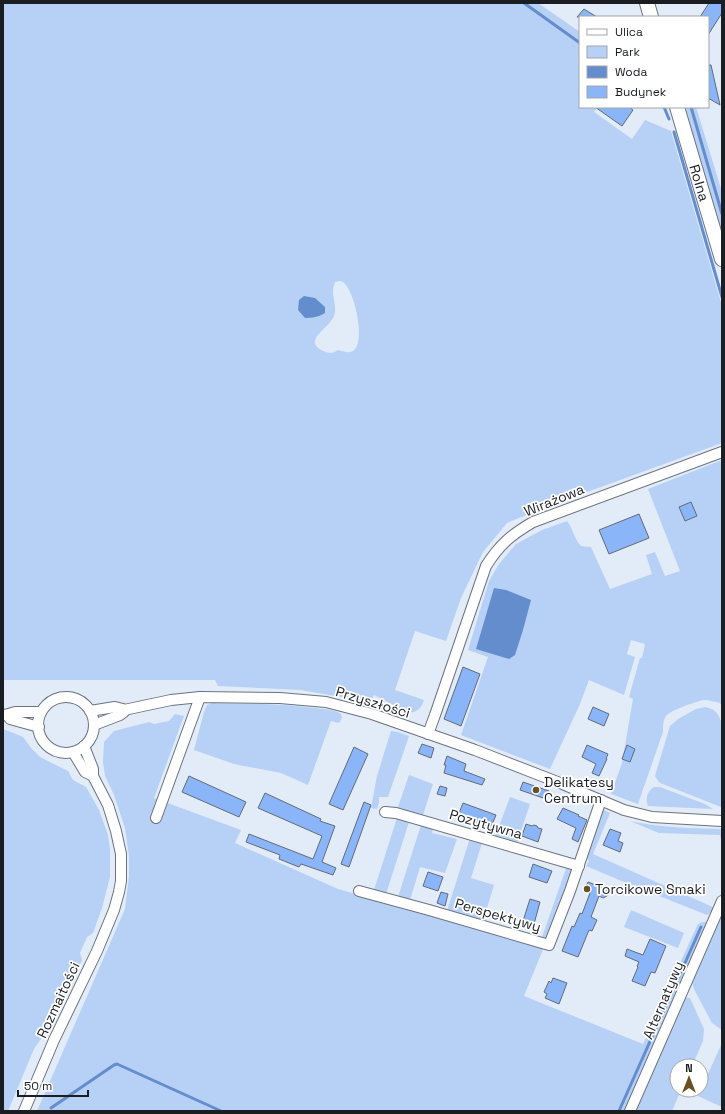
<svg xmlns="http://www.w3.org/2000/svg" width="725" height="1114" font-family="'Space Grotesk',sans-serif">
<rect width="100%" height="100%" fill="#e2ebf8"/>
<!-- green -->
<g fill="#b7d0f6" fill-rule="evenodd">
<path d="M3,3H538L580,32V107H598L594,112L632,139L645,120L671,131L722,306V443L543,508L507,523L483,552L461,598L446,641L415,631L395,690L424,700C421,709 418,711 409,713L374,695L370,702L301,690L218,686L215,680H3ZM340,281C341,281 344,282 345,284C355,294 366,342 353,351C348,354 343,351 338,350C334,353 330,354 326,352C299,342 329,329 334,316C337,307 333,300 333,291C333,288 334,285 335,282Z"/>
<polygon points="681,107 696,107 722,192 722,244"/>
<path d="M722,460V707L720,703C715,702 709,700 704,700C697,701 669,711 666,716C663,720 663,727 663,732L638,804L611,794L622,763L633,699L629,697L640,658H642L645,644L631,640L627,654L635,657L624,695L589,680L580,704L550,769L461,735L488,657L468,650L489,581L499,564L516,544L542,530L567,521C573,528 574,539 581,546L591,547L610,589L652,574L646,555L655,552L665,576L680,571L648,489Z"/>
<path d="M212,703C246,704 280,703 314,708C323,709 333,709 341,714L342,718L339,723L331,721L308,785L281,773L234,764L194,750L204,712L207,705Z"/>
<path d="M705,707C716,709 720,715 722,726L721,807L660,783L658,781L655,776L670,726L678,719L696,709Z"/>
<path d="M175,714L184,716L154,798L241,830L235,843L338,889L544,947L524,996L643,1044L697,926C699,922 702,922 706,922L707,924L625,1111H37L125,909L129,876V856L125,828L114,795L105,776L103,762L104,742L114,731L149,722L154,724L169,721Z"/>
<polygon points="3,729 11,732 23,737 32,749 40,757 68,771 73,780 86,787 99,810 108,835 110,850 110,877 102,908 93,933 87,937 80,953 82,960 66,996 51,1024 34,1049 8,1111 3,1111"/>
<polygon points="391,731 398,732 409,736 388,797 379,797 379,802 377,809 371,808 377,776"/>
<polygon points="409,775 433,784 422,818 397,810"/>
<path d="M654,787H660L705,804L713,809L648,806C645,799 647,791 654,787Z"/>
<polygon points="510,797 530,804 517,843 495,837"/>
<polygon points="602,809 610,813 593,854 715,908 713,911 707,915 624,882 586,866 589,861 585,855"/>
<polygon points="397,818 409,822 386,894 374,890"/>
<path d="M630,821C661,828 691,828 722,829V847L720,835L659,833Z"/>
<polygon points="421,825 433,828 432,833 457,839 445,873 420,867 410,900 398,897"/>
<polygon points="470,838 482,843 471,878 494,885 483,921 447,911"/>
<polygon points="567,866 572,868 549,935 544,939 542,937"/>
<polygon points="631,910 684,933 678,948 624,927"/>
<polygon points="722,910 722,1030 712,1023 694,989 691,979"/>
<polygon points="684,997 690,998 704,1029 703,1041 692,1066 677,1066 677,1090 681,1090 672,1111 636,1111"/>
<polygon points="722,1043 722,1107 698,1096"/>
</g>
<!-- water -->
<g fill="#648dce">
<path d="M304,296L315,298L325,307V313C319,317 312,318 305,318L298,310L299,300Z"/>
<polygon points="494,588 506,590 531,600 523,630 515,655 509,659 476,649"/>
</g>
<g fill="none" stroke-linecap="round" stroke-linejoin="round">
<!-- stream -->
<g stroke="#648dce" stroke-width="3">
<polyline points="524,3 580,43"/>
<polyline points="664,107 669,119"/>
<polyline points="691,107 722,214"/>
<polyline points="674,132 722,297"/>
<polyline points="51,1108 114,1065 117,1064 221,1111"/>
<polyline points="619,1111 701,927"/>
</g>
</g>
<!-- building -->
<g fill="#8ab6f9" stroke="#636b76">
<polygon points="709,3 722,3 722,13 708,35 708,17 700,17"/>
<polygon points="584,9 597,17 577,17"/>
<polygon points="708,65 711,65 720,105 708,98"/>
<polygon points="595,107 629,107 633,110 622,126"/>
<polygon points="691,502 697,516 685,521 679,507"/>
<polygon points="639,514 649,538 609,554 599,530"/>
<polygon points="463,667 480,674 461,726 444,719"/>
<polygon points="593,707 609,714 604,726 588,719"/>
<polygon points="422,744 434,748 431,758 418,753"/>
<polygon points="587,745 608,754 606,759 607,759 599,776 592,773 596,764 582,757"/>
<polygon points="627,745 635,749 630,762 622,759"/>
<polygon points="354,747 368,754 343,810 329,804"/>
<polygon points="447,756 466,764 464,771 485,779 482,785 444,773 446,765 444,765"/>
<polygon points="189,776 246,802 239,817 182,792"/>
<polygon points="523,782 549,791 546,799 520,790"/>
<polygon points="440,786 447,788 445,796 437,794"/>
<polygon points="265,793 321,819 320,821 335,826 322,862 336,868 333,875 301,864 299,867 279,859 280,855 246,842 249,834 313,859 322,836 258,808"/>
<polygon points="364,802 371,805 349,867 341,864"/>
<polygon points="463,803 496,815 491,827 458,816"/>
<polygon points="563,808 579,815 578,816 587,820 578,842 572,839 576,828 557,819"/>
<polygon points="526,824 532,826 534,825 537,826 538,828 542,829 538,842 522,836"/>
<polygon points="610,829 621,833 618,841 623,843 620,852 603,845"/>
<polygon points="533,864 552,871 547,883 529,877"/>
<polygon points="428,872 443,877 438,891 423,886"/>
<polygon points="588,882 606,889 608,893 607,896 603,898 599,896 591,917 597,920 592,931 589,930 578,957 562,951 572,926 574,927 580,913 582,914 590,893 584,890"/>
<polygon points="441,892 448,894 445,906 437,903"/>
<polygon points="530,899 540,902 534,924 523,921"/>
<polygon points="650,939 666,946 655,973 651,972 645,986 632,981 638,967 637,966 639,962 625,956 627,949 643,955"/>
<polygon points="553,978 567,983 559,1004 545,998 547,994 544,992 549,981 551,983"/>
</g>
<g fill="none" stroke-linecap="round" stroke-linejoin="round">
<defs>
<g id="street">
<circle cx="66" cy="725" r="28"/>
<polyline points="90,711 115,707 123,709 124,710 171,700 200,697 280,698 326,702 372,714 475,750 560,783 624,810 652,817 722,821"/>
<path d="M3,715C8,715 11,713 15,712C24,712 33,712 41,712"/>
<polyline points="7,715 10,719 39,727"/>
<polyline points="94,725 120,715 124,712 124,710"/>
<path d="M428,734L435,715L486,566C500,544 511,535 533,522L722,452"/>
<polyline points="73,752 85,772 93,776"/>
<polyline points="385,812 396,813 579,866"/>
<polyline points="156,818 200,697"/>
<polyline points="359,891 429,910 549,945 570,891 601,800"/>
<polyline points="24,1111 54,1040 97,951 114,910 119,892 121,881 121,854 116,831 108,805 93,776 93,769 84,746"/>
<polyline points="630,1111 722,901"/>
</g>
<g id="secondary">
<polyline points="647,3 651,17"/>
<path id="s1" d="M677,107L722,259"/>
</g>
</defs>
<!-- street casing -->
<use href="#street" stroke="#6b737f" stroke-width="12"/>
<!-- secondary casing -->
<use href="#secondary" stroke="#6b737f" stroke-width="16"/>
<!-- street -->
<use href="#street" stroke="#fff" stroke-width="10"/>
<!-- secondary -->
<use href="#secondary" stroke="#fff" stroke-width="14"/>
</g>
<!-- markers -->
<g fill="#6b5022" stroke="#fff" stroke-width="1.5">
<circle cx="536" cy="790" r="4"/>
<circle cx="587" cy="889" r="4"/>
</g>
<g text-anchor="middle" dominant-baseline="central" stroke-width="3.5" stroke-linejoin="round" paint-order="stroke">
<!-- street labels -->
<g font-size="14" fill="#1a1d22" stroke="#fff">
<text stroke="none"><textPath href="#s1" startOffset="79">Rolna</textPath></text>
<text transform="translate(554 500) rotate(-22)">Wirażowa</text>
<text transform="translate(373 702) rotate(17)">Przyszłości</text>
<text transform="translate(486 824) rotate(16)">Pozytywna</text>
<text transform="translate(498 915) rotate(16)">Perspektywy</text>
<text transform="translate(58 1000) rotate(-65)">Rozmaitości</text>
<text transform="translate(663 1000) rotate(-67)">Alternatywy</text>
</g>
<!-- poi labels -->
<g font-size="14" fill="#1a1d22" stroke="#fff" text-anchor="start">
<text x="544" y="782">Delikatesy<tspan x="544" dy="16">Centrum</tspan></text>
<text x="595" y="889">Torcikowe Smaki</text>
</g>
</g>
<!-- border -->
<rect width="725" height="1114" fill="none" stroke="#1a1d22" stroke-width="8"/>
<!-- legend -->
<rect x="579" y="16" width="130" height="92" fill="#ffffff" stroke="#a3a5a7"/>
<rect x="587" y="29" width="20" height="6" fill="#ffffff" stroke="#a3a5a7"/>
<text x="615" y="36" font-size="12" fill="#1a1d22">Ulica</text>
<rect x="587" y="46" width="20" height="12" fill="#b7d0f6" stroke="#a3a5a7"/>
<text x="615" y="56" font-size="12" fill="#1a1d22">Park</text>
<rect x="587" y="66" width="20" height="12" fill="#648dce" stroke="#a3a5a7"/>
<text x="615" y="76" font-size="12" fill="#1a1d22">Woda</text>
<rect x="587" y="86" width="20" height="12" fill="#8ab6f9" stroke="#a3a5a7"/>
<text x="615" y="96" font-size="12" fill="#1a1d22">Budynek</text>
<!-- north arrow -->
<g transform="translate(689 1078)"><circle r="19" fill="#ffffff" stroke="#a3a5a7"/>
<path d="M0-3L7 15L0 10L-7 15Z" fill="#6b5022"/>
<text y="-6" font-size="11" font-weight="bold" text-anchor="middle" fill="#1a1d22">N</text>
</g>
<!-- scale -->
<path d="M18 1090v6h70v-6" fill="none" stroke="#1a1d22" stroke-width="2"/>
<text x="24" y="1090" font-size="12" fill="#1a1d22" stroke="#ffffff" stroke-width="3" paint-order="stroke">50 m</text>
</svg>
